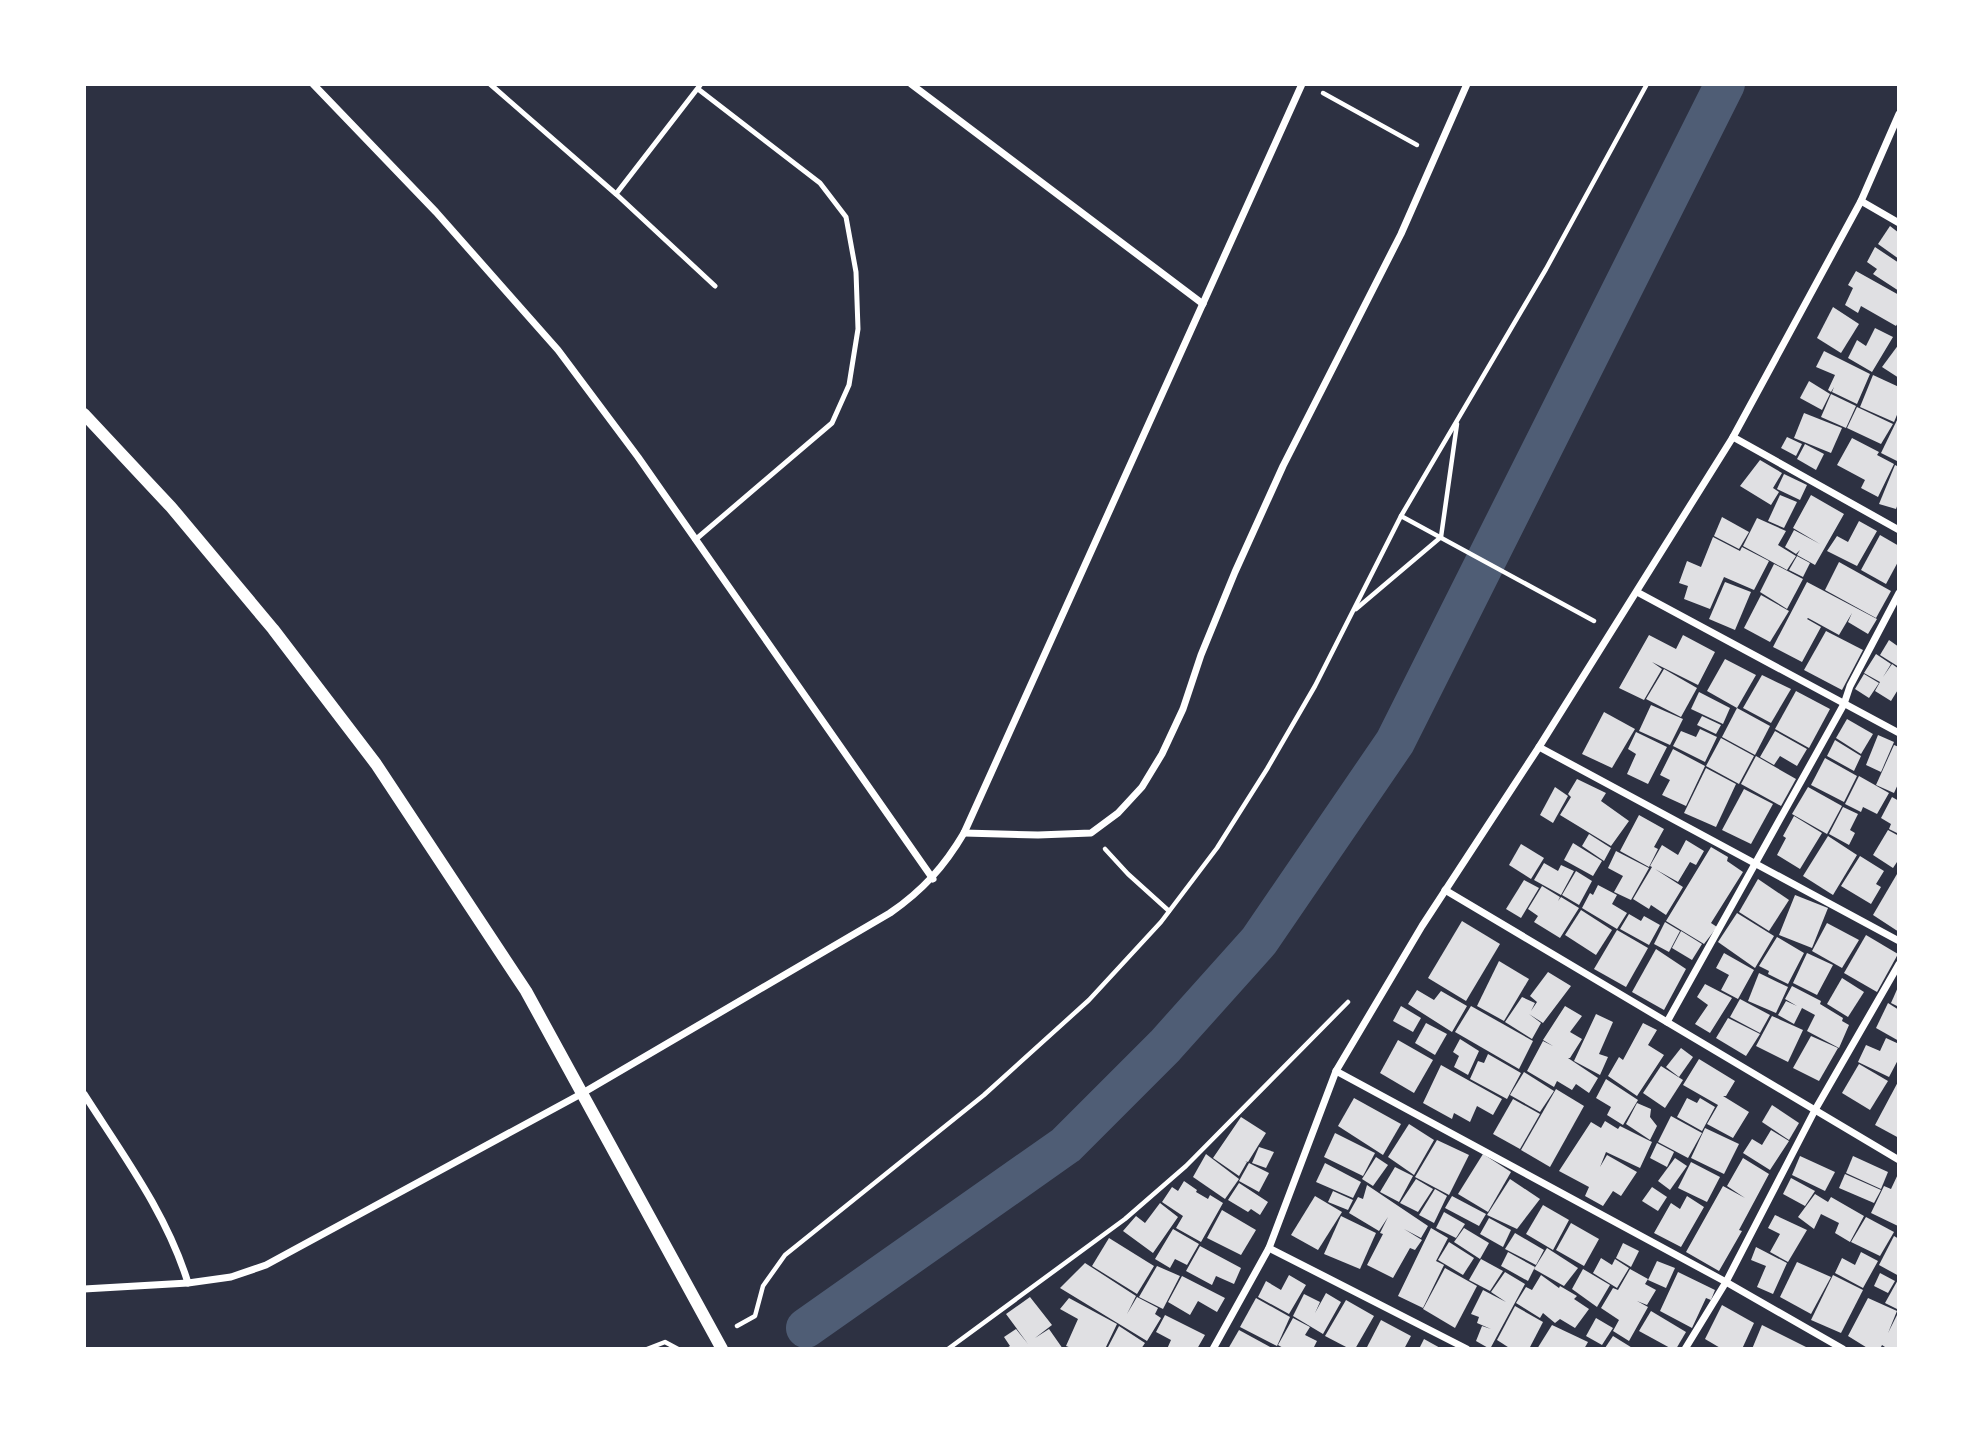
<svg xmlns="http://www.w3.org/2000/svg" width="1983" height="1433" font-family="Manrope,sans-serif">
<rect width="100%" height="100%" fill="#2d3142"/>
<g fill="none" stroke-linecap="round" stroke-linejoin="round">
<!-- canal -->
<polyline stroke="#4f5d75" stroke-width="40" points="806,1328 1066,1145 1165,1046 1259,941 1395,742 1725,84"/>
</g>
<!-- building -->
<g fill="#e0e0e3">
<polygon points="1890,226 1899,233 1899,259 1878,244"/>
<polygon points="1875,247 1899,263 1899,291 1873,274 1877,269 1867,262"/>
<polygon points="1856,271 1899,295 1899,321 1896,326 1861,306 1858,313 1845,305 1853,288 1848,285"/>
<polygon points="1833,307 1859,324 1841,353 1817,338"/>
<polygon points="1875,328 1893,337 1872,372 1848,358 1857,340 1866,346"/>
<polygon points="1899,344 1899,378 1882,367"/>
<polygon points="1824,351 1870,374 1857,404 1832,392 1834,387 1831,392 1828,390 1835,375 1816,367"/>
<polygon points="1873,375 1899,387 1899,410 1894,422 1860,407"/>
<polygon points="1809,381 1830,394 1822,410 1800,398"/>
<polygon points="1831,394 1856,406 1846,428 1821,417"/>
<polygon points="1857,407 1893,424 1881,444 1847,428"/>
<polygon points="1804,413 1842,428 1831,453 1794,438"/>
<polygon points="1899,416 1899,462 1881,453"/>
<polygon points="1787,437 1802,444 1796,456 1781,448"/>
<polygon points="1852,438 1879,452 1877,455 1894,464 1878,497 1861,488 1865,480 1837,465"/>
<polygon points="1805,444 1824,454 1816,470 1797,459"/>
<polygon points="1760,460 1782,473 1773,488 1779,492 1771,505 1740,486"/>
<polygon points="1895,465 1899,467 1899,501 1896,509 1879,504"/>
<polygon points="1784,474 1807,485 1800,500 1777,489"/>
<polygon points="1780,495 1797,502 1784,528 1768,521"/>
<polygon points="1811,495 1844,514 1815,565 1797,555 1800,550 1796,554 1785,547 1794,530 1820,544 1793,528"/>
<polygon points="1722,517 1749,532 1739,549 1714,536"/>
<polygon points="1757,518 1786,531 1778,545 1796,556 1787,570 1743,546"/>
<polygon points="1859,521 1877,531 1857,566 1827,551 1837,536 1848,542"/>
<polygon points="1880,535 1899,546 1899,560 1886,584 1861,570"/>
<polygon points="1713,537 1740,551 1742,547 1769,561 1754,590 1724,577 1710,609 1684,599 1688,586 1679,583 1687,561 1701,567"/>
<polygon points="1797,556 1810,563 1803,577 1789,570"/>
<polygon points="1839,562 1891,591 1876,618 1825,590"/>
<polygon points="1774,564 1803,579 1787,609 1760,592"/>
<polygon points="1725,582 1751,592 1735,630 1709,619"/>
<polygon points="1807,582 1877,619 1868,634 1848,622 1852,613 1839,635 1808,618 1807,619 1821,627 1802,662 1773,647"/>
<polygon points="1761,595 1789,611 1770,642 1744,628"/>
<polygon points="1826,631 1863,650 1842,690 1804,670"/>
<polygon points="1649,635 1676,649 1683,635 1715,652 1698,685 1652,662 1662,669 1644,700 1619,688"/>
<polygon points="1889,640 1899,647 1899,667 1880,655"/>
<polygon points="1876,654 1891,664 1883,677 1892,664 1899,669 1899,688 1891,701 1875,691 1880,682 1864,673"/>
<polygon points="1725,659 1756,675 1737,708 1707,691"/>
<polygon points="1664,669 1697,688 1681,717 1646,699"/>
<polygon points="1864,674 1879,683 1869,698 1855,689"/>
<polygon points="1762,675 1791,689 1771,723 1743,708"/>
<polygon points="1796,691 1830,709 1809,748 1775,729"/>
<polygon points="1699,692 1730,708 1723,724 1691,709"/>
<polygon points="1651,705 1683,719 1670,745 1639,731"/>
<polygon points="1737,708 1770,726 1755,755 1722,737"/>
<polygon points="1604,712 1635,729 1612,768 1582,754"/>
<polygon points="1702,716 1721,725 1716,734 1697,725"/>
<polygon points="1847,719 1873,734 1861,754 1836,738"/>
<polygon points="1700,729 1717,737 1705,762 1673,746 1681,731 1696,737"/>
<polygon points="1775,731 1807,749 1797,766 1780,756 1774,765 1760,757"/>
<polygon points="1636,732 1667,747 1648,784 1627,774 1636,754 1628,749"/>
<polygon points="1878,735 1894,742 1881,772 1866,765"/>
<polygon points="1721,738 1754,756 1739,784 1706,766"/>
<polygon points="1835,740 1861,756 1854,771 1827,756"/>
<polygon points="1894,745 1899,747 1899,782 1894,793 1876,785"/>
<polygon points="1673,749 1705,766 1686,806 1662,795 1670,780 1660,775"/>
<polygon points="1756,756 1796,779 1781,806 1741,784"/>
<polygon points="1825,758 1857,776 1844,802 1811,785"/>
<polygon points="1706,768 1736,784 1716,827 1684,813"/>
<polygon points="1859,776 1889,793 1877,814 1863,807 1861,812 1845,804"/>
<polygon points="1577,779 1606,793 1601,801 1629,821 1611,846 1560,815 1571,797 1568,794"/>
<polygon points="1555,787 1568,796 1553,823 1540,815"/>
<polygon points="1808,787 1842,806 1827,834 1792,814"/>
<polygon points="1744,789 1773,804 1751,844 1722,830"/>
<polygon points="1892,797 1899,801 1899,834 1889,829 1891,824 1881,818"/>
<polygon points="1843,807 1858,814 1850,830 1855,833 1849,845 1829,834"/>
<polygon points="1639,815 1664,829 1654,847 1658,849 1649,867 1620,851"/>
<polygon points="1794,816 1822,833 1800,869 1777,855 1786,838 1783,836"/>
<polygon points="1888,830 1899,836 1899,859 1893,868 1873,855"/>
<polygon points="1589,834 1611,848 1604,861 1582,846"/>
<polygon points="1828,836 1857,855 1833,895 1803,876"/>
<polygon points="1686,840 1704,851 1696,865 1690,862 1678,882 1655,869 1683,887 1666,915 1651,905 1649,909 1633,899 1652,867 1650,866 1662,845 1678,855"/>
<polygon points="1573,843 1602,861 1593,876 1564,860"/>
<polygon points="1521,844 1544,858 1531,879 1509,865"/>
<polygon points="1711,847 1728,857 1727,861 1743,872 1711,923 1717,927 1704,944 1666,921"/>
<polygon points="1616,851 1649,868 1631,900 1614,892 1623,876 1608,868"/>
<polygon points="1860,856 1884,871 1876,884 1881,887 1871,904 1841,886"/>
<polygon points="1544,863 1558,871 1561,865 1574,871 1561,895 1534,880"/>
<polygon points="1576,871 1592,881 1579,905 1562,895"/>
<polygon points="1897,874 1899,876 1899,932 1873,915"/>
<polygon points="1758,879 1789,900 1769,931 1739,912"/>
<polygon points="1524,880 1539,888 1521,918 1506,909"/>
<polygon points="1598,885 1617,895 1612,904 1627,913 1617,929 1582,908 1590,893 1593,895"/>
<polygon points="1542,886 1560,897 1558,901 1561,897 1579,908 1560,938 1534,922 1538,916 1528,909"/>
<polygon points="1795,895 1828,908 1812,948 1779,935"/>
<polygon points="1581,910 1612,930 1596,955 1565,935"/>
<polygon points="1737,913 1774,936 1755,968 1718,942"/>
<polygon points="1629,914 1641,921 1644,916 1660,925 1649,945 1620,929"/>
<polygon points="1462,921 1500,944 1466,1001 1428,978"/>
<polygon points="1665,922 1680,931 1669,952 1654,944"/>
<polygon points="1827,923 1859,940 1842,968 1812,951"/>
<polygon points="1617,930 1648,948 1626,987 1594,969"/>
<polygon points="1681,931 1702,944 1692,960 1672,948"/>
<polygon points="1866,935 1898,954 1877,992 1844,973"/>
<polygon points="1777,937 1804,953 1788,984 1768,974 1769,971 1759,966"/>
<polygon points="1656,949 1686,969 1664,1010 1632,992"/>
<polygon points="1724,953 1754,970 1738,999 1721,990 1729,975 1716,968"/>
<polygon points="1807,953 1833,965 1817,995 1793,983"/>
<polygon points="1499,961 1529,979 1504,1021 1477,1006"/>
<polygon points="1548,972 1571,986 1543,1023 1529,1014 1541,1023 1532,1039 1505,1022 1522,997 1535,1003 1531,1011 1537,1002 1530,996"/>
<polygon points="1759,973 1788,987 1776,1013 1748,1001"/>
<polygon points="1842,978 1864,992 1848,1017 1827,1004"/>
<polygon points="1705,984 1732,998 1710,1033 1695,1024 1708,1005 1697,997"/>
<polygon points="1899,985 1899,1007 1891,1003"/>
<polygon points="1792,986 1821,1001 1820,1004 1843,1018 1842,1021 1849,1025 1839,1048 1807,1031 1815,1015 1802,1008 1794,1024 1778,1015 1786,1001 1797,1006 1785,999"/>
<polygon points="1417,990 1434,1000 1441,991 1467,1006 1452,1032 1408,1004"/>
<polygon points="1740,999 1770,1015 1760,1033 1730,1017"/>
<polygon points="1888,1003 1899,1010 1899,1041 1876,1028"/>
<polygon points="1401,1006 1421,1018 1413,1032 1393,1021"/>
<polygon points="1471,1006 1533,1041 1519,1069 1455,1032"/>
<polygon points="1565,1006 1582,1016 1570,1032 1582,1039 1570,1058 1568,1058 1598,1078 1589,1093 1576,1084 1572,1090 1557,1081 1554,1087 1527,1071 1543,1041 1553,1046 1543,1040"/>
<polygon points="1596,1014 1613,1022 1599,1054 1608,1057 1600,1075 1574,1061"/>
<polygon points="1772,1016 1803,1030 1788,1062 1756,1046"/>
<polygon points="1728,1018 1760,1034 1746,1056 1716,1038"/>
<polygon points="1426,1023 1447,1034 1435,1055 1415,1043"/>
<polygon points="1643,1023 1657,1030 1648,1045 1664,1055 1637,1096 1608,1076 1619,1057 1623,1060"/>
<polygon points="1811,1036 1838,1048 1819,1081 1793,1068"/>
<polygon points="1886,1038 1899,1044 1899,1058 1889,1077 1858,1062 1866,1045 1880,1051"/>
<polygon points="1460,1039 1479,1051 1468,1075 1454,1067 1459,1056 1453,1052"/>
<polygon points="1398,1040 1433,1060 1414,1093 1380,1073"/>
<polygon points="1681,1048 1693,1057 1679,1077 1666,1067"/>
<polygon points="1488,1054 1521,1073 1507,1099 1470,1079 1478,1061 1484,1063"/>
<polygon points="1699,1059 1735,1081 1726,1096 1723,1096 1749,1112 1733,1138 1707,1124 1718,1105 1683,1085"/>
<polygon points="1859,1064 1888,1081 1870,1110 1842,1093"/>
<polygon points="1441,1065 1502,1099 1493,1115 1477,1106 1470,1122 1454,1113 1452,1119 1423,1103"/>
<polygon points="1661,1066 1683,1080 1665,1108 1643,1093"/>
<polygon points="1524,1072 1554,1091 1540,1112 1510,1095"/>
<polygon points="1606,1079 1638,1100 1623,1125 1607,1115 1611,1107 1596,1098"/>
<polygon points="1899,1080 1899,1138 1875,1125"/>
<polygon points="1556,1089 1584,1106 1550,1167 1521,1150"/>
<polygon points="1354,1098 1401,1124 1383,1155 1338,1126"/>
<polygon points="1687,1098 1697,1103 1700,1098 1715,1107 1702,1131 1677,1117"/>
<polygon points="1513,1099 1540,1114 1520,1149 1493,1134"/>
<polygon points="1637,1103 1651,1109 1650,1117 1657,1126 1650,1140 1626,1124"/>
<polygon points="1772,1105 1799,1123 1789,1140 1762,1122"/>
<polygon points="1671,1116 1702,1133 1688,1158 1658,1142"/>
<polygon points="1241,1117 1266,1133 1248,1162 1245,1161 1247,1162 1239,1176 1213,1158"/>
<polygon points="1605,1121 1618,1129 1620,1126 1652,1142 1640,1168 1606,1152 1600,1167 1607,1155 1637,1172 1621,1196 1613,1191 1603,1206 1585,1196 1589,1187 1559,1171 1591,1122 1601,1128"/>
<polygon points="1409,1124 1434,1140 1414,1175 1388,1157"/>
<polygon points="1705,1128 1739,1144 1724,1174 1691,1158"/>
<polygon points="1771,1130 1789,1141 1770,1170 1743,1153 1752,1139 1762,1145"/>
<polygon points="1335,1133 1375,1153 1363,1176 1324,1157"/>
<polygon points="1437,1140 1469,1155 1449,1195 1415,1177"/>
<polygon points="1657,1143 1674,1152 1667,1167 1650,1158"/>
<polygon points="1259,1147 1274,1152 1266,1168 1252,1163"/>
<polygon points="1206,1154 1239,1179 1225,1199 1193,1177"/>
<polygon points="1483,1154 1511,1172 1488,1212 1458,1194"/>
<polygon points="1800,1156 1835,1172 1825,1191 1792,1175"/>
<polygon points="1853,1156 1888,1172 1881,1189 1846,1173"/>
<polygon points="1376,1157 1388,1165 1373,1186 1362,1179"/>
<polygon points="1675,1158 1687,1166 1670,1190 1658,1181"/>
<polygon points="1743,1158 1769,1174 1739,1230 1742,1231 1719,1271 1686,1252 1723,1186 1745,1198 1727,1186"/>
<polygon points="1691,1162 1720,1177 1707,1202 1678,1188"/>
<polygon points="1249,1163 1269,1173 1259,1192 1239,1181"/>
<polygon points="1325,1163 1361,1182 1353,1198 1316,1182"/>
<polygon points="1395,1167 1413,1176 1399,1202 1380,1192"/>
<polygon points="1899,1172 1899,1224 1898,1226 1871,1213 1884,1186 1891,1189"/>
<polygon points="1845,1174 1881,1190 1874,1203 1839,1188"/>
<polygon points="1791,1178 1815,1191 1805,1206 1783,1194"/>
<polygon points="1416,1179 1433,1189 1418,1212 1400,1203"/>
<polygon points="1510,1179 1540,1199 1517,1229 1487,1215"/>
<polygon points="1184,1181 1197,1190 1196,1192 1208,1199 1210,1195 1223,1203 1201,1242 1176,1228 1183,1216 1162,1202 1172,1187 1178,1191"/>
<polygon points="1239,1183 1268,1202 1260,1215 1251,1209 1248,1212 1228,1200"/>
<polygon points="1367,1185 1428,1226 1421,1238 1404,1229 1422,1240 1415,1250 1410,1248 1393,1278 1367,1265 1383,1234 1380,1233 1388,1217 1379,1231 1349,1213 1358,1197 1363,1199"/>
<polygon points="1652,1187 1667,1197 1658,1211 1642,1201"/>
<polygon points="1435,1189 1447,1196 1434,1223 1419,1215"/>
<polygon points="1333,1191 1353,1200 1348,1210 1328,1202"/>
<polygon points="1815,1194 1828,1202 1831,1197 1864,1216 1850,1242 1835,1233 1839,1223 1821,1214 1814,1229 1798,1217"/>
<polygon points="1315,1196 1342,1212 1318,1250 1291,1235"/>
<polygon points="1452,1196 1486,1214 1479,1226 1445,1208"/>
<polygon points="1687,1196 1704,1207 1681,1247 1654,1233 1671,1203 1680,1209"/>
<polygon points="1160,1203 1178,1217 1153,1253 1123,1231 1136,1216 1145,1223"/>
<polygon points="1543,1205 1569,1220 1553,1250 1526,1234"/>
<polygon points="1222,1210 1256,1230 1241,1255 1207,1238"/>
<polygon points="1444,1212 1465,1224 1456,1238 1436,1228"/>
<polygon points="1775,1215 1807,1230 1788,1262 1770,1252 1780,1234 1768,1228"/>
<polygon points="1341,1216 1376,1233 1360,1269 1324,1254"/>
<polygon points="1866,1217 1894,1232 1880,1256 1851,1242"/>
<polygon points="1489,1218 1511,1230 1503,1247 1480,1234"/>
<polygon points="1571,1223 1599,1239 1584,1266 1556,1250"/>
<polygon points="1431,1228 1448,1238 1436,1261 1444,1265 1423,1308 1398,1296"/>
<polygon points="1464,1228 1489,1243 1480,1259 1454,1242"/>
<polygon points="1173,1229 1199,1244 1187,1265 1175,1259 1170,1268 1155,1259"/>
<polygon points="1515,1233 1544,1250 1536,1265 1505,1249"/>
<polygon points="1894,1236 1899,1239 1899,1276 1879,1265"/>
<polygon points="1109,1238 1154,1266 1137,1294 1092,1266"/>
<polygon points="1449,1242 1474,1258 1463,1275 1438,1260"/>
<polygon points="1623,1243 1639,1251 1631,1267 1616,1258"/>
<polygon points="1200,1246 1241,1268 1234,1284 1216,1276 1212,1285 1186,1271"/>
<polygon points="1756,1247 1787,1263 1773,1294 1757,1287 1766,1266 1751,1260"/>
<polygon points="1547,1248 1578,1268 1564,1286 1534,1269"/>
<polygon points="1508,1252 1535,1267 1528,1281 1501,1266"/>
<polygon points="1861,1252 1878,1261 1863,1288 1835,1273 1842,1258 1855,1265"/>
<polygon points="1601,1258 1612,1265 1615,1259 1629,1268 1617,1288 1593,1273"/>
<polygon points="1481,1259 1503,1271 1490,1291 1469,1280"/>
<polygon points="1657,1261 1675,1268 1666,1288 1648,1280"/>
<polygon points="1797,1262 1831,1277 1811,1314 1780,1297"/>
<polygon points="1085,1263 1136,1296 1127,1314 1137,1297 1158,1308 1155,1314 1161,1318 1147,1341 1060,1288"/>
<polygon points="1157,1266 1180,1276 1163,1309 1139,1297"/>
<polygon points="1445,1268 1477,1286 1455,1328 1423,1309"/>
<polygon points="1583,1269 1610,1285 1597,1307 1572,1289"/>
<polygon points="1630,1269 1648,1279 1645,1284 1656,1290 1647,1305 1637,1301 1648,1307 1629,1341 1613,1331 1619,1320 1601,1308 1613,1288 1618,1290"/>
<polygon points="1505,1272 1525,1284 1490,1349 1476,1341 1482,1326 1491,1329 1477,1323 1479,1317 1471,1314 1483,1290 1506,1302 1491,1292"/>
<polygon points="1678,1272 1715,1290 1711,1300 1706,1298 1692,1328 1660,1311"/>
<polygon points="1880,1273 1895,1281 1888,1293 1874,1286"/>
<polygon points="1289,1275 1306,1285 1289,1314 1258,1297 1266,1281 1281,1290"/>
<polygon points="1541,1275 1559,1288 1560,1286 1577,1296 1574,1299 1589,1309 1575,1328 1560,1319 1555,1323 1543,1313 1540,1318 1516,1303 1526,1287 1532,1290"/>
<polygon points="1833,1275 1863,1290 1841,1333 1811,1320"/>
<polygon points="1182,1276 1225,1298 1217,1312 1198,1301 1190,1315 1168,1302"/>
<polygon points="1899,1278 1899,1310 1885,1303"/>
<polygon points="1326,1293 1341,1302 1323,1334 1293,1316 1304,1294 1320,1302 1315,1313"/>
<polygon points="1030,1297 1052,1325 1035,1338 1049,1329 1063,1349 1005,1349 1010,1346 1004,1337 1016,1329 1028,1344 1006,1314"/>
<polygon points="1069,1298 1117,1324 1105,1349 1074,1349 1066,1346 1078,1319 1060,1309"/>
<polygon points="1256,1298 1290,1317 1277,1346 1240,1327"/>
<polygon points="1868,1298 1897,1311 1888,1333 1899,1311 1899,1349 1888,1349 1882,1345 1880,1349 1869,1349 1848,1336"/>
<polygon points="1346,1300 1374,1316 1355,1349 1350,1349 1325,1336"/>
<polygon points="1722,1305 1754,1323 1742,1349 1722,1349 1705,1339"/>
<polygon points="1515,1306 1543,1322 1529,1349 1511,1349 1497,1340"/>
<polygon points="1651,1311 1686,1332 1676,1349 1672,1349 1639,1331"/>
<polygon points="1165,1315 1205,1335 1197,1349 1167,1349 1171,1340 1156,1332"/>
<polygon points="1293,1318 1310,1327 1305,1335 1317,1341 1313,1349 1285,1349 1278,1345"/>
<polygon points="1596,1318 1613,1328 1602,1345 1586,1336"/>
<polygon points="1381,1320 1411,1336 1404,1349 1366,1349"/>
<polygon points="1552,1325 1588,1342 1584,1349 1537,1349"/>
<polygon points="1762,1325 1810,1349 1752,1349"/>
<polygon points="1119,1326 1145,1343 1141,1349 1107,1349"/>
<polygon points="1239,1330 1274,1349 1228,1349"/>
<polygon points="1613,1336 1634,1349 1605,1348"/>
<polygon points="1424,1339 1442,1349 1419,1349"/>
</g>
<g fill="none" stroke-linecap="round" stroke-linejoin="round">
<!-- path -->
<g stroke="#fff" stroke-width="4.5">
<polyline points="1323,93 1417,145"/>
<polyline points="1401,516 1594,621"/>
<polyline points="1356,609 1441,537 1457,424"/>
<polyline points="1105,849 1128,874 1169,911"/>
<polyline points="737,1326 755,1316 763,1286 785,1255 984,1095 1089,1000 1161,922 1217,848 1267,769 1315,686 1401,516 1546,269 1647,84"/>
<polyline points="647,1349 665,1342 678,1349"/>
<polyline points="948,1349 1125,1219 1186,1166 1348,1002"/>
</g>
<!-- service -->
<g stroke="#fff" stroke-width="5">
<polyline points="490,84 616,194 715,286"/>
<polyline points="616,194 701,84"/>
<polyline points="695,540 832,423 849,385 858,329 856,272 846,217 820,183 698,89"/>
</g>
<!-- minor -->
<g stroke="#fff" stroke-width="7">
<polyline points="313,84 436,212 558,350 638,457 933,879"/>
<polyline points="911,84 1203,304"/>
<polyline points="1861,201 1899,223"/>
<polyline points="1733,437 1899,530"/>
<polyline points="1637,592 1899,733"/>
<polyline points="1539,747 1899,941"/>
<polyline points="964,833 1038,835 1091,833 1118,813 1142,787 1162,754 1183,709 1201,655 1235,572 1283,466 1401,234 1467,84"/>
<polyline points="1445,890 1899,1160"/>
<polyline points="1667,1022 1844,704 1850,686 1899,593"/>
<polyline points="1336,1071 1726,1282 1843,1349"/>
<path d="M84,1094C123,1155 167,1214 188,1283"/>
<polyline points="1269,1248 1467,1349"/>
<path d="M84,1289L188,1283L231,1277L266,1265L581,1094L890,913C922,891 944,867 964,833L1302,84"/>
<polyline points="1213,1349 1269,1248 1336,1071 1422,926 1539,747 1733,437 1861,201 1899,114"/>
<polyline points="1685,1349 1726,1282 1815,1110 1899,964"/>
</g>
<!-- tertiary -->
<polyline stroke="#fff" stroke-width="12" points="84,414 171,507 273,629 376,764 526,991 722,1349"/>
</g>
<!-- border -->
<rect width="1983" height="1433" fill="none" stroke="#ffffff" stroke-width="172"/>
</svg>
